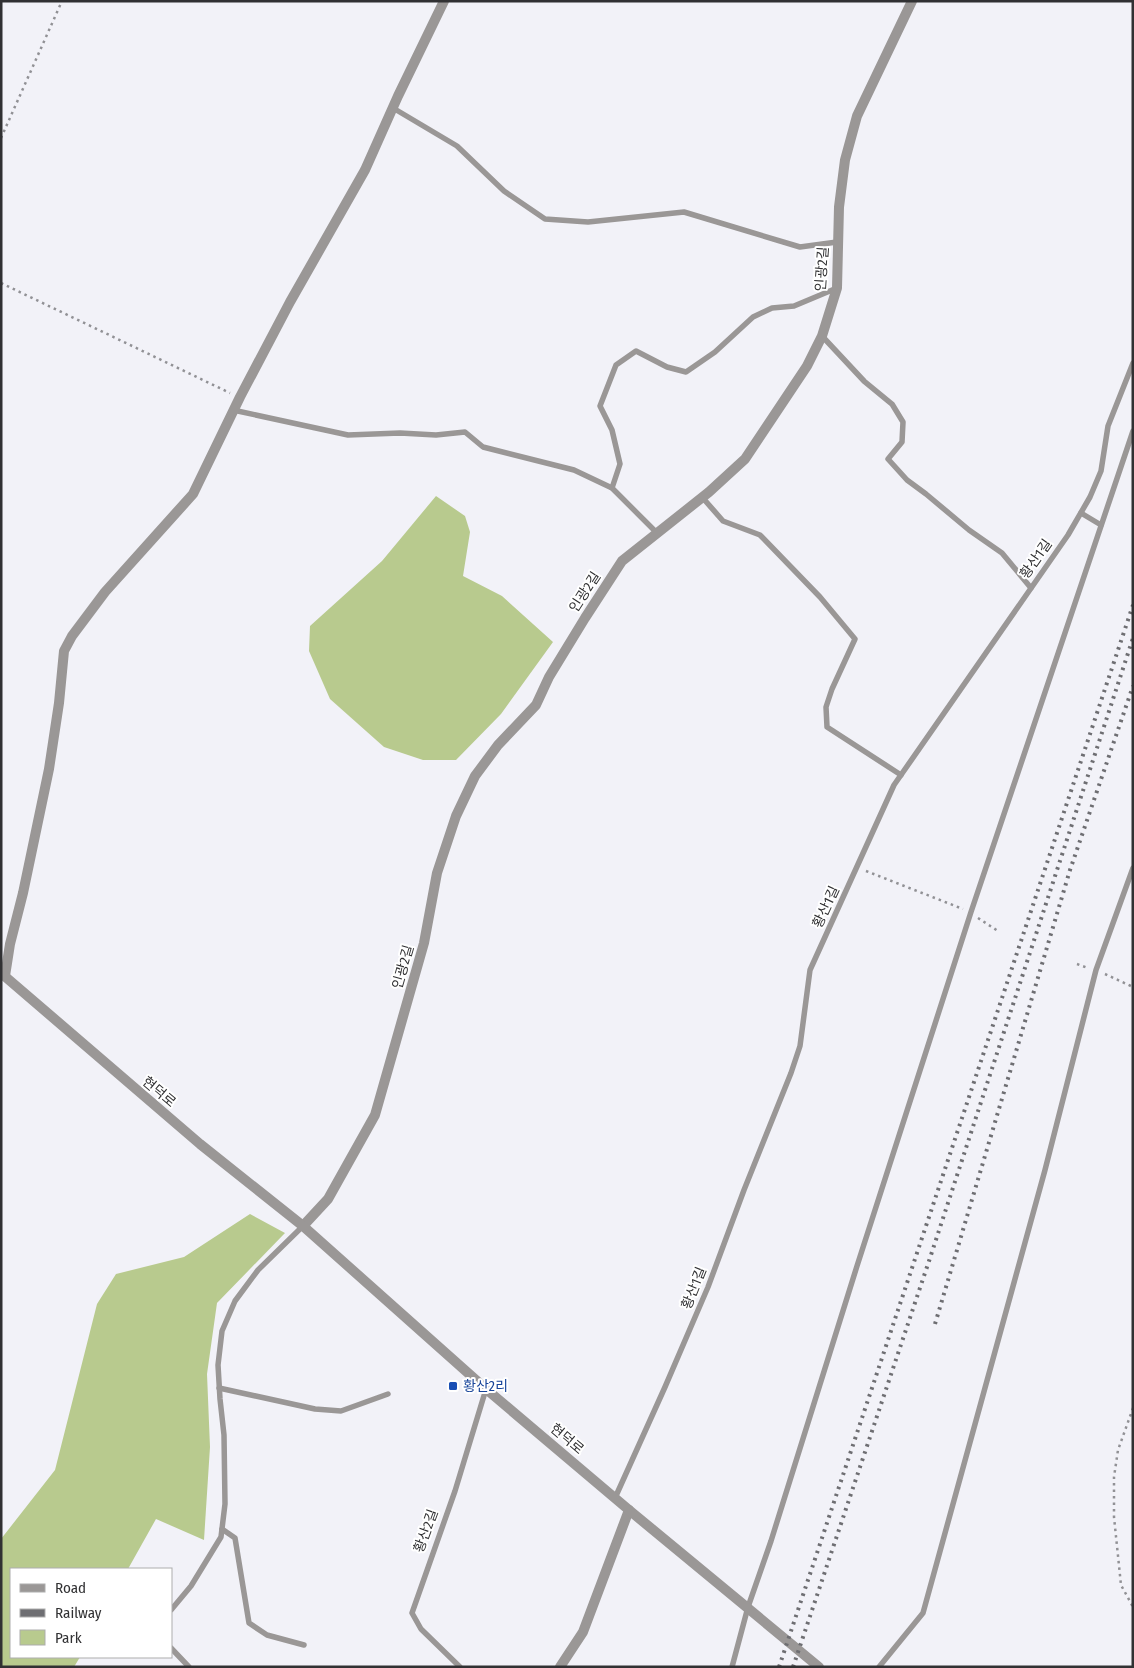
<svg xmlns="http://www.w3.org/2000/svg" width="1134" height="1668" font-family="'Fira Sans Condensed','Noto Sans KR',sans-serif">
<rect width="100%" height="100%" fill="#f2f2f8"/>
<!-- green -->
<g fill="#b8ca8e">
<polygon points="436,496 465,516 470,532 463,576 502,596 553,642 501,714 456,760 423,760 384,747 330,699 309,651 310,626 382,561"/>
<polygon points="250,1214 285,1233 217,1303 207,1374 210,1447 204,1540 156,1519 128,1569 11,1569 11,1657 80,1657 74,1667 1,1667 1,1539 55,1470 97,1304 116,1274 184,1257"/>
</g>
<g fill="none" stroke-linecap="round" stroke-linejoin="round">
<!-- path -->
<g stroke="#919195" stroke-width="2.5" stroke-dasharray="2.5 4" stroke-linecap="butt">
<polyline points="1,138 62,1"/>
<polyline points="1,283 230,393"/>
<polyline points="866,871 963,909"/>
<polyline points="978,918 998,931"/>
<polyline points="1077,964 1088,968"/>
<polyline points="1105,974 1133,987"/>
<polyline points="1133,1408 1118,1450 1114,1477 1114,1517 1121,1585 1133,1607"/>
</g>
<!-- service -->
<g stroke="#9a9796" stroke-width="5.5">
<polyline points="393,108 457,146 504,191 545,219 588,222 684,212 800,247 837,242"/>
<polyline points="822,336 864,381 892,404 903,422 902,442 888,459 907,480 926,494 969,530 1002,553 1031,588"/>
<polyline points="233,410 348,435 400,433 436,435 465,432 483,447 574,470 612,488 657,533"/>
<polyline points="612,488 620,464 612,430 600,406 616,365 636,351 667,367 686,372 715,352 753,317 772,308 794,306 837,288"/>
<polyline points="702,497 723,521 760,535 820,597 855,639 832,689 826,707 827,727 901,775"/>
<polyline points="1081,513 1101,525"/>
<polyline points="219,1388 315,1409 341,1411 388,1394"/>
<polyline points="615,1498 665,1387 708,1287 744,1190 791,1073 800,1046 810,970 894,785 1068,535 1090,497 1101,471 1108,426 1133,363"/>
<polyline points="222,1529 235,1538 249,1623 267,1635 304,1645"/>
<polyline points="171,1610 191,1586 221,1537 225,1504 224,1435 220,1399 218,1365 222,1331 235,1301 258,1270 303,1226"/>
<polyline points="171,1648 189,1667"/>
<polyline points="460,1667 421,1629 412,1613 455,1491 486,1389"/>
<polyline points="732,1667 748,1607 771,1541 857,1266 971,912 1133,431"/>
<polyline points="879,1667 923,1613 1045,1170 1096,970 1133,868"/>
</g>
<!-- minor -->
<g stroke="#9a9796" stroke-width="10">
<polyline points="5,976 10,944 23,893 49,769 59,703 64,651 72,636 105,592 193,494 240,397 290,302 365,170 398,96 444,1"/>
<polyline points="303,1226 328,1199 375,1115 424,943 437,873 456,816 475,776 498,745 536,705 549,677 585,618 622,561 709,492 745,459 807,366 822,336 837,288 839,207 845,160 857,116 912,1"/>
<polyline points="560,1667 583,1632 629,1510"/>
</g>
<!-- tertiary -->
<polyline stroke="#9a9796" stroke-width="10" points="1,973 200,1144 303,1226 486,1389 629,1510 819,1667"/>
<!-- rail -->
<g stroke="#6e6e72" stroke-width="4" stroke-dasharray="2.5 5" stroke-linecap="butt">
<polyline points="935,1324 1070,870 1133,686"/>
<polyline points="779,1667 1133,605"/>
<polyline points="793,1667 929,1261 1133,638"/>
</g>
</g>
<!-- markers -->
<rect fill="#1a4fb4" stroke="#fff" stroke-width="2" x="448" y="1381" width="10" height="10" rx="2.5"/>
<g text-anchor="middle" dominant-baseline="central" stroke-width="4" stroke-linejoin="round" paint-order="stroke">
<!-- street labels -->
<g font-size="14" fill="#313133" stroke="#fff">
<text transform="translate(822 269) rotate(-86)">인광2길</text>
<text transform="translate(1036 559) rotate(-55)">황산1길</text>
<text transform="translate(585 592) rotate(-57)">인광2길</text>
<text transform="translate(826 907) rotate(-65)">황산1길</text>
<text transform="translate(403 967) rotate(-74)">인광2길</text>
<text transform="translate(159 1092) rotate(40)">현덕로</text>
<text transform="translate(694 1288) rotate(-68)">황산1길</text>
<text transform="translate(567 1439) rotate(40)">현덕로</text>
<text transform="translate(426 1531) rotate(-70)">황산2길</text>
</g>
<!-- transit labels -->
<g font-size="14" fill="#164399" stroke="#fff" text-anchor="start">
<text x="463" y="1386">황산2리</text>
</g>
</g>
<!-- border -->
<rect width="1134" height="1668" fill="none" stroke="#313133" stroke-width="5"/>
<!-- legend -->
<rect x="10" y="1568" width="162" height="90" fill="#ffffff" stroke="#adadad"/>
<rect x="20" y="1584" width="25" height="8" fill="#9a9796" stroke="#adadad"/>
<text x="55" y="1593" font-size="15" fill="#313133">Road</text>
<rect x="20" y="1609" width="25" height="8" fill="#6e6e72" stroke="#adadad"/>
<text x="55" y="1618" font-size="15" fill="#313133">Railway</text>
<rect x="20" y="1630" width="25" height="15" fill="#b8ca8e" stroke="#adadad"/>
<text x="55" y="1643" font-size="15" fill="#313133">Park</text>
</svg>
